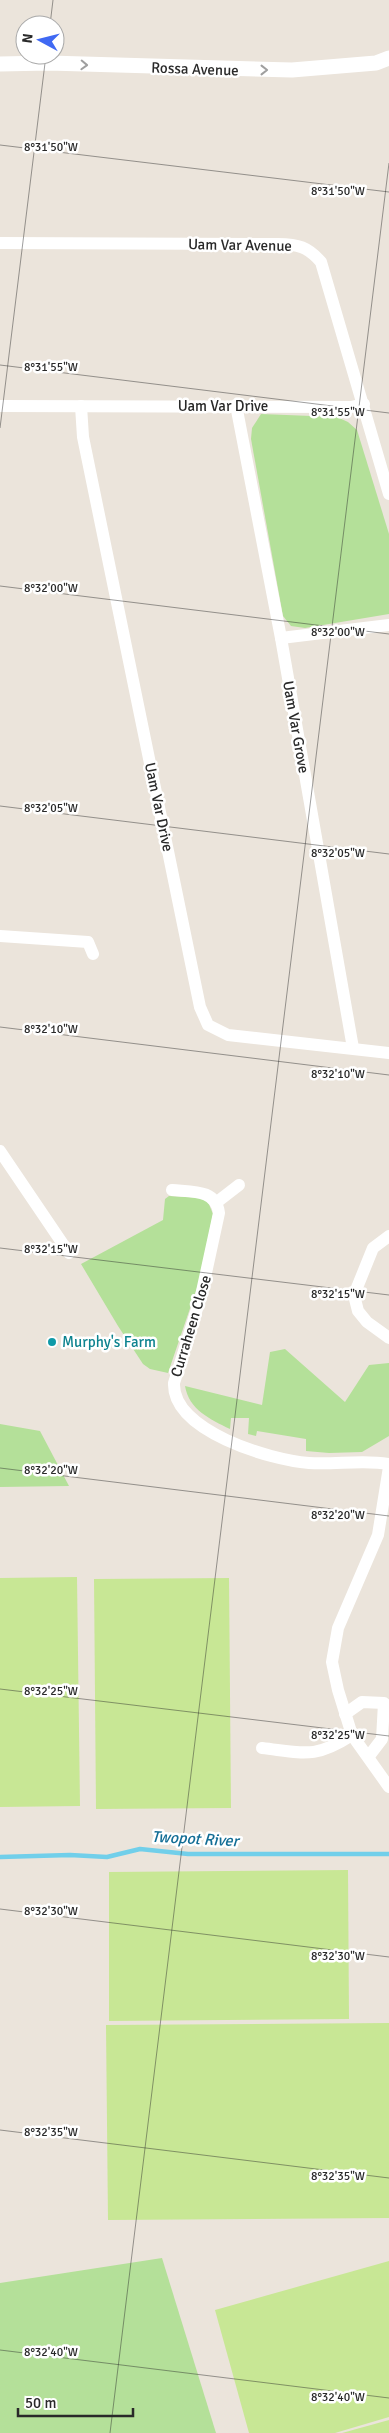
<svg xmlns="http://www.w3.org/2000/svg" width="389" height="2433" font-family="Signika,sans-serif">
<rect width="100%" height="100%" fill="#ebe4db"/>
<!-- green -->
<g fill="#b4e099">
<polygon points="261,414 337,417 348,422 357,430 389,534 389,614 305,628 291,626 283,616 251,439 252,428"/>
<polygon points="169,1196 202,1198 208,1202 213,1214 199,1282 168,1373 150,1369 143,1364 118,1326 81,1264 163,1220 165,1199"/>
<path d="M285,1349L345,1402L369,1365L389,1363V1436L362,1452L329,1453L306,1451V1439L257,1431L256,1436L248,1434L249,1418H231L230,1429C210,1419 189,1410 185,1386L262,1405L270,1352Z"/>
<polygon points="0,1424 40,1431 69,1486 0,1487"/>
<polygon points="162,2258 216,2433 0,2433 0,2283"/>
</g>
<!-- pitch -->
<g fill="#c8e795">
<polygon points="77,1577 80,1806 0,1807 0,1578"/>
<polygon points="229,1578 231,1808 96,1809 94,1579"/>
<polygon points="348,1870 349,2019 109,2021 109,1872"/>
<polygon points="389,2023 389,2218 108,2220 106,2025"/>
<polygon points="389,2261 389,2417 335,2433 249,2433 215,2310"/>
<polygon points="389,2420 389,2433 342,2433"/>
</g>
<g fill="none" stroke-linecap="round" stroke-linejoin="round">
<!-- stream -->
<polyline stroke="#71cfea" stroke-width="4.5" points="0,1857 70,1855 107,1857 140,1849 188,1854 389,1854"/>
<!-- minor -->
<g stroke="#fff" stroke-width="12">
<path d="M0,243L278,244C298,244 308,247 321,262L389,494"/>
<polyline points="236,405 281,638 353,1048"/>
<polyline points="0,406 351,407 364,404"/>
<polyline points="81,406 83,437 200,1007 208,1025 228,1035 389,1053"/>
<polyline points="281,638 389,625"/>
<polyline points="0,936 88,942 93,954"/>
<polyline points="0,1151 69,1253"/>
<path d="M172,1190C192,1192 216,1189 219,1213L201,1296L174,1383C172,1431 270,1460 309,1463C335,1465 363,1459 389,1464"/>
<polyline points="217,1202 239,1185"/>
<polyline points="389,1236 373,1248 354,1295 358,1311 367,1322 389,1338"/>
<polyline points="389,1467 378,1535 338,1628 332,1662 338,1690 352,1735 389,1787"/>
<polyline points="345,1714 362,1702 384,1703 382,1739 369,1756"/>
<path d="M262,1748C304,1753 315,1759 352,1735"/>
</g>
<!-- tertiary -->
<polyline stroke="#fff" stroke-width="15" points="0,64 49,63 292,70 376,63 389,58"/>
</g>
<!-- one-way arrows -->
<defs><path id="oneway-chevron" d="M-2-3.5L2.5 0L-2 3.5" fill="none" stroke-width="1.6" stroke-linecap="round" stroke-linejoin="round" transform="scale(1.25)"/></defs>
<g stroke="#9f9f9f">
<use href="#oneway-chevron" transform="translate(84 65) rotate(2)"/>
<use href="#oneway-chevron" transform="translate(264 70)"/>
</g>
<!-- ticks -->
<path fill="none" stroke="#292929" stroke-width="1" stroke-opacity="0.45" d="M50,25L53,0M0,145L389,192M0,365L389,413M0,428L46,55M0,586L389,634M0,806L389,854M0,1027L389,1075M0,1248L389,1295M0,1468L389,1516M0,1689L389,1736M0,1909L389,1957M0,2130L389,2178M0,2350L389,2398M110,2433L389,163"/>
<!-- markers -->
<circle fill="#0f9aa8" stroke="#fff" stroke-width="2" cx="52" cy="1342" r="5"/>
<g text-anchor="middle" dominant-baseline="central" stroke-width="5" stroke-linejoin="round" paint-order="stroke">
<!-- street labels -->
<g font-size="15" fill="#292929" stroke="#fff">
<text transform="translate(195 69) rotate(2)">Rossa Avenue</text>
<text transform="translate(240 245) rotate(1)">Uam Var Avenue</text>
<text x="223" y="406">Uam Var Drive</text>
<text transform="translate(296 727) rotate(80)">Uam Var Grove</text>
<text transform="translate(159 807) rotate(78)">Uam Var Drive</text>
<text transform="translate(191 1326) rotate(-73)">Curraheen Close</text>
</g>
<!-- culture labels -->
<g font-size="15" fill="#0d838f" stroke="#fff" text-anchor="start">
<text x="62" y="1342">Murphy's Farm</text>
</g>
<!-- water labels -->
<g font-size="16" font-style="italic" fill="#126d95" stroke="#fff">
<text transform="translate(195 1839) rotate(3)">Twopot River</text>
</g>
</g>
<g font-size="12" text-anchor="middle" fill="#292929" stroke="#fff" stroke-width="5" stroke-linejoin="round" paint-order="stroke">
<text x="51" y="151">8°31'50"W</text>
<text x="338" y="195">8°31'50"W</text>
<text x="51" y="371">8°31'55"W</text>
<text x="338" y="416">8°31'55"W</text>
<text x="51" y="592">8°32'00"W</text>
<text x="338" y="636">8°32'00"W</text>
<text x="51" y="812">8°32'05"W</text>
<text x="338" y="857">8°32'05"W</text>
<text x="51" y="1033">8°32'10"W</text>
<text x="338" y="1078">8°32'10"W</text>
<text x="51" y="1253">8°32'15"W</text>
<text x="338" y="1298">8°32'15"W</text>
<text x="51" y="1474">8°32'20"W</text>
<text x="338" y="1519">8°32'20"W</text>
<text x="51" y="1695">8°32'25"W</text>
<text x="338" y="1739">8°32'25"W</text>
<text x="51" y="1915">8°32'30"W</text>
<text x="338" y="1960">8°32'30"W</text>
<text x="51" y="2136">8°32'35"W</text>
<text x="338" y="2180">8°32'35"W</text>
<text x="51" y="2356">8°32'40"W</text>
<text x="338" y="2401">8°32'40"W</text>
</g>
<!-- north arrow -->
<g transform="translate(40 40) rotate(277)"><circle r="24" fill="#ffffff" stroke="#a9a9a9"/>
<path d="M0-4L9 19L0 12L-9 19Z" fill="#4069f3"/>
<text y="-8" font-size="14" font-weight="bold" text-anchor="middle" fill="#292929">N</text>
</g>
<!-- scale -->
<path d="M18 2408v8h115v-8" fill="none" stroke="#292929" stroke-width="2.5"/>
<text x="25" y="2408" font-size="15" fill="#292929" stroke="#ffffff" stroke-width="4" paint-order="stroke">50 m</text>
</svg>
